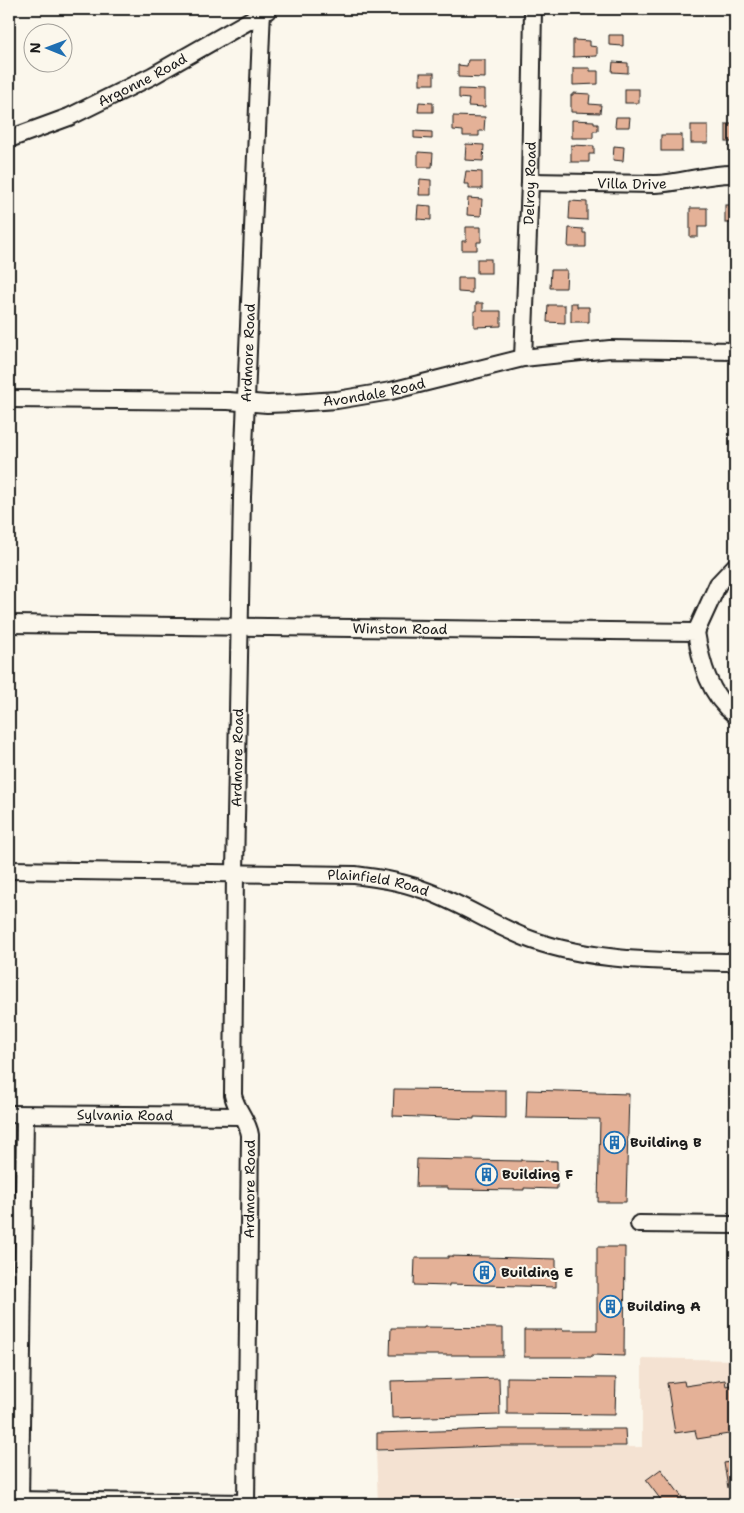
<svg xmlns="http://www.w3.org/2000/svg" width="744" height="1513" font-family="'Shantell Sans',sans-serif">
<rect width="100%" height="100%" fill="#fbf7ec"/>
<filter id="ink" filterUnits="userSpaceOnUse"><feTurbulence type="fractalNoise" baseFrequency=".02" numOctaves="2"/><feDisplacementMap in="SourceGraphic" scale="10" xChannelSelector="R" yChannelSelector="G"/><feConvolveMatrix kernelMatrix="1 2 1 2 8 2 1 2 1" color-interpolation-filters="sRGB"/></filter>
<g filter="url(#ink)">
<!-- built -->
<polygon fill="#f4e2d2" points="642,1358 735,1360 735,1504 378,1504 376,1451 498,1446 642,1447"/>
<!-- building -->
<g fill="#e4b197" stroke="#1c1c1c">
<rect x="630" y="9" width="14" height="5"/>
<polygon points="609,35 623,35 623,46 609,45"/>
<polygon points="573,40 590,41 590,46 597,47 597,56 573,57"/>
<polygon points="468,60 485,60 485,78 458,77 458,65 467,66"/>
<polygon points="613,62 628,63 628,73 612,72"/>
<polygon points="573,68 590,68 590,71 598,71 598,84 573,85"/>
<rect x="420" y="73" width="14" height="11"/>
<polygon points="459,89 485,90 485,107 468,106 469,99 459,98"/>
<rect x="625" y="89" width="14" height="14"/>
<polygon points="573,93 590,94 589,104 601,105 600,113 571,112 571,95 573,95"/>
<polygon points="419,102 433,103 433,112 418,112"/>
<polygon points="453,116 485,117 484,131 479,131 479,136 463,136 463,131 453,130"/>
<polygon points="616,117 630,117 629,127 615,127"/>
<polygon points="572,120 594,121 594,124 598,124 598,131 593,131 593,138 572,138"/>
<rect x="726" y="124" width="9" height="18"/>
<rect x="691" y="125" width="17" height="18"/>
<polygon points="414,131 432,132 432,139 414,138"/>
<rect x="661" y="135" width="21" height="16"/>
<polygon points="466,144 484,145 483,161 465,160"/>
<polygon points="571,145 594,146 594,154 589,154 589,162 571,162"/>
<polygon points="614,146 624,147 623,161 613,160"/>
<polygon points="418,152 433,153 432,167 418,167"/>
<polygon points="466,171 482,172 482,189 469,189 469,184 464,184"/>
<polygon points="420,179 431,180 431,195 419,195"/>
<polygon points="468,198 482,199 481,216 467,215"/>
<polygon points="570,201 587,202 587,220 569,219"/>
<polygon points="418,205 431,206 431,220 417,219"/>
<rect x="725" y="205" width="10" height="18"/>
<polygon points="690,208 707,208 707,227 698,227 698,237 690,237"/>
<polygon points="466,227 481,227 481,242 477,242 477,250 462,250 462,241 466,241"/>
<polygon points="569,228 583,229 583,233 586,233 586,247 568,247"/>
<rect x="477" y="259" width="14" height="14"/>
<polygon points="551,270 567,270 566,288 550,288"/>
<polygon points="458,278 472,278 472,293 458,292"/>
<polygon points="476,303 483,303 483,311 501,311 501,326 474,327 474,311 476,311"/>
<polygon points="571,303 577,303 577,307 589,307 589,322 571,322"/>
<polygon points="548,305 565,305 565,323 547,322"/>
<polygon points="394,1089 506,1090 506,1118 474,1117 474,1119 393,1116"/>
<polygon points="527,1090 596,1092 596,1093 629,1094 626,1202 598,1202 600,1119 526,1118"/>
<polygon points="417,1159 521,1161 521,1160 557,1161 557,1189 524,1188 524,1190 448,1189 448,1187 416,1187"/>
<polygon points="597,1247 625,1247 624,1356 592,1355 592,1357 524,1357 524,1330 556,1330 556,1329 563,1329 563,1330 597,1330"/>
<polygon points="448,1256 556,1259 556,1287 449,1284 449,1286 414,1285 415,1258 448,1258"/>
<polygon points="424,1327 503,1328 503,1356 469,1356 469,1355 390,1355 391,1328 424,1328"/>
<polygon points="507,1377 616,1378 615,1415 507,1414"/>
<polygon points="499,1378 500,1415 392,1418 391,1381"/>
<polygon points="725,1380 726,1386 735,1384 735,1433 697,1439 695,1430 675,1433 667,1383 684,1381 685,1386"/>
<polygon points="498,1429 625,1429 626,1446 498,1446 377,1450 377,1433"/>
<polygon points="735,1461 735,1501 733,1497 731,1487 728,1488 724,1463"/>
<polygon points="661,1469 687,1504 664,1504 646,1480"/>
</g>
<g fill="none" stroke-linecap="round" stroke-linejoin="round">
<defs>
<g id="street">
<path id="s1" d="M9,139L69,117L152,76L268,10"/>
<path id="s2" d="M530,182L655,184C682,183 708,173 735,174"/>
<path id="s3" d="M523,358L530,182L533,9"/>
<path id="s4" d="M9,399L228,401L267,404L293,403L337,400L391,391L523,358L610,349L735,351"/>
<path id="s5" d="M9,624L696,632C701,663 709,695 735,715"/>
<polyline points="696,632 718,584 735,566"/>
<path id="s6" d="M9,870L355,875C377,878 399,881 421,889C460,902 494,926 532,940C597,963 667,961 735,962"/>
<path id="s7" d="M9,1114L241,1116"/>
<polyline points="639,1224 735,1225"/>
<polyline points="9,1500 246,1503"/>
<polyline points="20,1504 25,1115"/>
<path id="s8" d="M246,1504L250,1135C248,1120 236,1110 233,1095L235,872L242,497L262,9"/>
</g>
</defs>
<!-- street casing -->
<use href="#street" stroke="#1c1c1c" stroke-width="20"/>
<!-- street -->
<use href="#street" stroke="#fbf7ec" stroke-width="16"/>
</g>
</g>
<!-- icons -->
<defs>
<symbol id="building-ring" viewBox="-11 -11 22 22"><circle r="9.5" fill="#fbf7ec" stroke="#1f6fb2" stroke-width="1.5"/><path d="M-4-6H4V6H1V3H-1V6H-4ZM-2.5-4.3h1.7v1.8h-1.7ZM.8-4.3h1.7v1.8H.8ZM-2.5-1h1.7V.8h-1.7ZM.8-1h1.7V.8H.8Z" fill="#1f6fb2"/></symbol>
</defs>
<g fill-rule="evenodd">
<use href="#building-ring" x="602" y="1130" width="25" height="25"/>
<use href="#building-ring" x="474" y="1162" width="25" height="25"/>
<use href="#building-ring" x="472" y="1260" width="25" height="25"/>
<use href="#building-ring" x="598" y="1294" width="25" height="25"/>
</g>
<g text-anchor="middle" dominant-baseline="central" stroke-width="4" stroke-linejoin="round" paint-order="stroke">
<!-- street labels -->
<g font-size="14" fill="#1c1c1c" stroke="#fbf7ec">
<text stroke="none"><textPath href="#s1" startOffset="146">Argonne Road</textPath></text>
<text stroke="none"><textPath href="#s3" startOffset="175">Delroy Road</textPath></text>
<text stroke="none"><textPath href="#s2" startOffset="102">Villa Drive</textPath></text>
<text stroke="none"><textPath href="#s8" startOffset="1155">Ardmore Road</textPath></text>
<text stroke="none"><textPath href="#s4" startOffset="366">Avondale Road</textPath></text>
<text stroke="none"><textPath href="#s5" startOffset="391">Winston Road</textPath></text>
<text stroke="none"><textPath href="#s8" startOffset="750">Ardmore Road</textPath></text>
<text stroke="none"><textPath href="#s6" startOffset="370">Plainfield Road</textPath></text>
<text stroke="none"><textPath href="#s7" startOffset="116">Sylvania Road</textPath></text>
<text stroke="none"><textPath href="#s8" startOffset="315">Ardmore Road</textPath></text>
</g>
<!-- poi labels -->
<g font-size="14" font-weight="bold" fill="#1c1c1c" stroke="#fbf7ec" text-anchor="start">
<text x="630" y="1142">Building B</text>
<text x="502" y="1174">Building F</text>
<text x="501" y="1272">Building E</text>
<text x="627" y="1306">Building A</text>
</g>
</g>
<!-- margin -->
<rect width="744" height="1513" fill="none" stroke="#fbf7ec" stroke-width="30"/>
<rect x="15" y="15" width="714" height="1483" fill="none" stroke="#1c1c1c" stroke-width="2" filter="url(#ink)"/>
<!-- north arrow -->
<g transform="translate(48 48) rotate(271)"><circle r="24" fill="#fbf7ec" stroke="#a29f99"/>
<path d="M0-4L9 19L0 12L-9 19Z" fill="#1f6fb2"/>
<text y="-8" font-size="14" font-weight="bold" text-anchor="middle" fill="#1c1c1c">N</text>
</g>
</svg>
